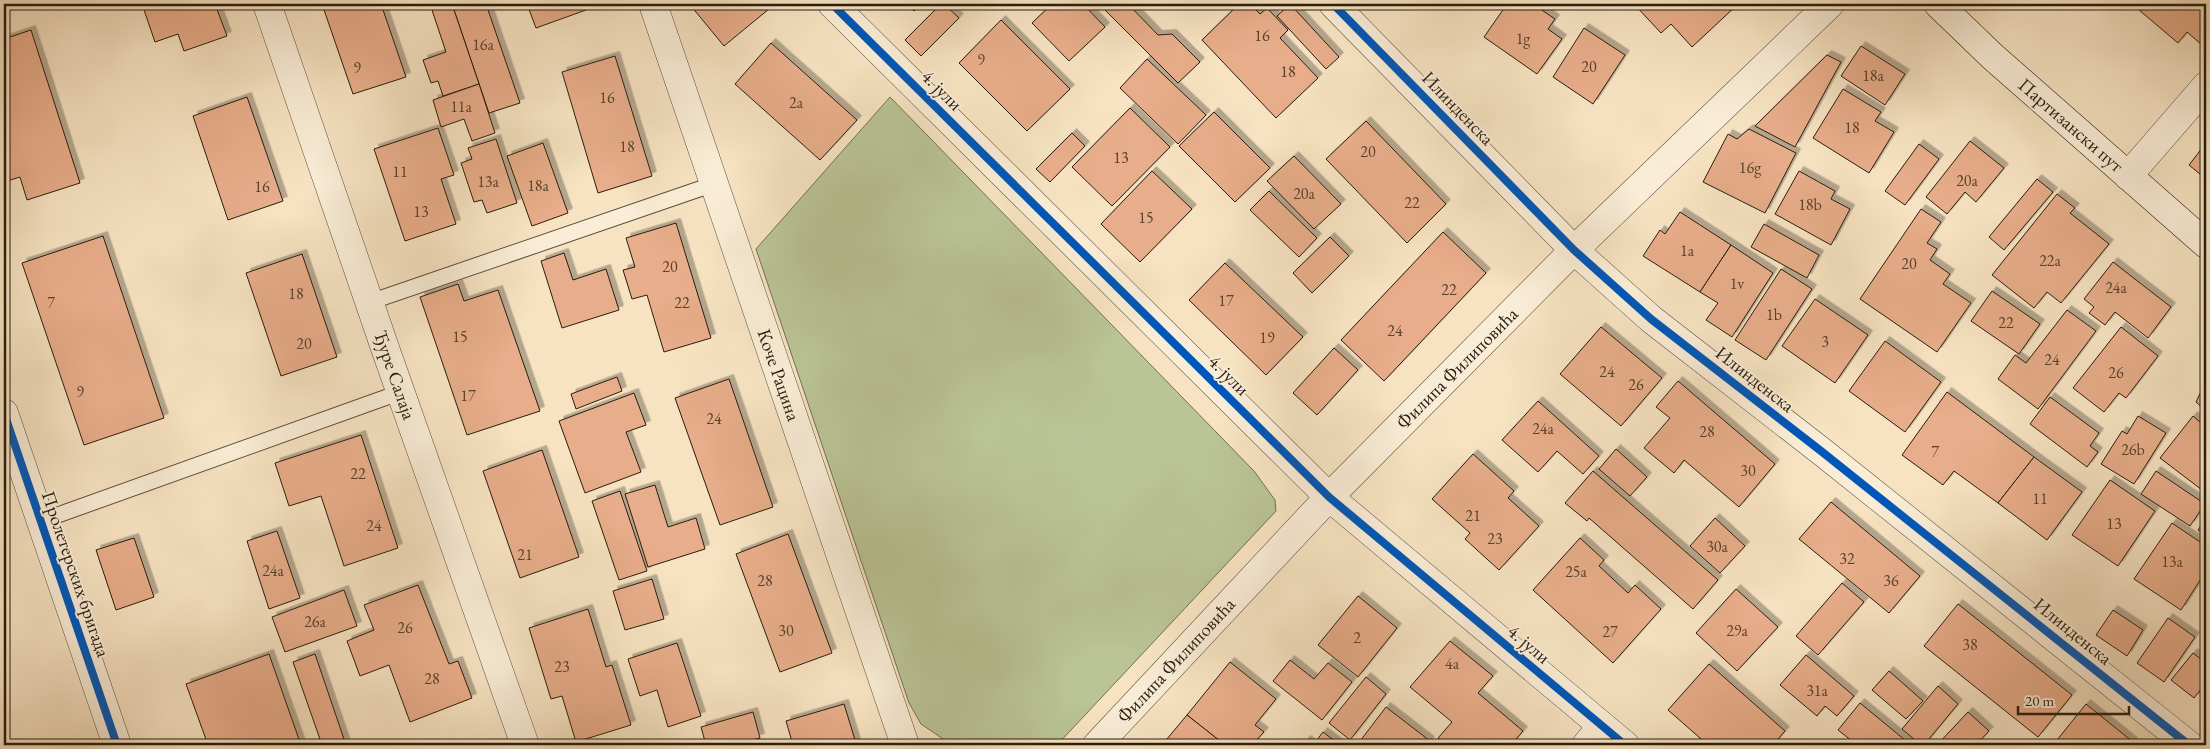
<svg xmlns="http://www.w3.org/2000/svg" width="2210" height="749" font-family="'EB Garamond',serif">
<defs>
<filter id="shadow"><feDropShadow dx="4.5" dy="-4.5" stdDeviation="0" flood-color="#0004"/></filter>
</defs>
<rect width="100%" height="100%" fill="#f7e3c2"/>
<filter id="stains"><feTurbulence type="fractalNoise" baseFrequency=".004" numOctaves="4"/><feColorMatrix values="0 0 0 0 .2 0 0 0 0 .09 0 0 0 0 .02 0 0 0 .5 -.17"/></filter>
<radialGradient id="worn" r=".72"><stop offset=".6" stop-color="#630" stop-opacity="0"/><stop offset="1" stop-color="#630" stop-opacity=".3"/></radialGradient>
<!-- green -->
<polygon fill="#bac495" stroke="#727052" points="890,97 1254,471 1275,500 1276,511 1057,745 952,745 921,724 909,703 756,249"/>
<!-- building -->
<g fill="#e8ad8a" stroke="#291d0e" filter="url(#shadow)">
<polygon points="153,4 215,4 227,36 184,51 178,34 155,42 143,7"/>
<polygon points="322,4 381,4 406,77 353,94"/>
<polygon points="452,4 486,4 520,103 489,113"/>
<polygon points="452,4 479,84 443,96 438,81 431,83 423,60 446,52 432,10"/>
<polygon points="527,4 583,4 586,10 536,28"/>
<polygon points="694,4 775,4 724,46 691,6"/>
<polygon points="907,4 922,4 914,11"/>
<polygon points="941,4 944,4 959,18 921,56 905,40"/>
<polygon points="1052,4 1074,4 1076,6 1083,4 1105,27 1069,61 1032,23"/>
<polygon points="1099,4 1128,4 1158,35 1172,34 1200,62 1178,83"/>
<polygon points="1239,4 1250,4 1260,14 1267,8 1288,30 1280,38 1318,78 1276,118 1202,40"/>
<polygon points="1290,4 1339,57 1326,69 1277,16"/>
<polygon points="1507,4 1533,4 1555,19 1548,29 1562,39 1537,74 1484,37"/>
<polygon points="1634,4 1738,4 1692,47 1671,24 1661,33"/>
<polygon points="2132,4 2206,4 2206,40 2202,45 2187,32 2178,43"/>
<polygon points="1001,20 1070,89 1027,131 959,63"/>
<polygon points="1584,28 1625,55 1593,104 1553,77"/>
<polygon points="31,30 80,183 27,200 20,177 4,182 4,39"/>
<polygon points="771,43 857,120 820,160 735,84"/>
<polygon points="1861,46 1905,74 1885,105 1841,76"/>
<polygon points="1827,55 1841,62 1795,147 1755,126"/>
<polygon points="615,56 652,176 598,193 562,72"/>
<polygon points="1147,59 1206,115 1178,144 1120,88"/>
<polygon points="479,84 495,133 472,141 464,119 441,127 433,100"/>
<polygon points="1843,89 1881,112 1875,121 1894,132 1869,173 1813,138"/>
<polygon points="247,97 283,201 228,220 193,116"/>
<polygon points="1130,108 1170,147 1112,206 1072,167"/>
<polygon points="1214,112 1270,168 1235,202 1179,146"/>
<polygon points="1366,121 1446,204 1407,243 1326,159"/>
<polygon points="438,128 454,175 441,179 456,224 405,241 374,149"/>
<polygon points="1749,129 1796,153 1765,213 1703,182 1728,134 1737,139"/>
<polygon points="1072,133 1085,146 1050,182 1036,169"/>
<polygon points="496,139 517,203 487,213 482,200 474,202 461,163 472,159 468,148"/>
<polygon points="1970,141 2004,168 1976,202 1965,192 1947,214 1926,197"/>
<polygon points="543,143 568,213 532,226 507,156"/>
<polygon points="2206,143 2206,179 2189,165"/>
<polygon points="1919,144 1939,159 1905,205 1885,191"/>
<polygon points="1294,156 1341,204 1314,229 1267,181"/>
<polygon points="1152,171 1192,209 1140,262 1101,224"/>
<polygon points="1799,171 1835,191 1831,199 1850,209 1831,245 1775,214"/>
<polygon points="2037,179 2053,192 2004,250 1989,237"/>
<polygon points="1269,191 1317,238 1299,257 1250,210"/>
<polygon points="2057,194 2075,208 2070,213 2109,244 2061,303 2047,292 2034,308 1992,275"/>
<polygon points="1921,209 1941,222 1927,243 1937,249 1930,260 1950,274 1943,284 1971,303 1937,352 1860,299"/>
<polygon points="1680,212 1731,245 1700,292 1643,256 1660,230 1665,234"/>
<polygon points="676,223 711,338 664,352 647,295 632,299 623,270 635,267 626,238"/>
<polygon points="1764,224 1819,255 1807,278 1751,247"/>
<polygon points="1443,232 1486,273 1384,381 1341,340"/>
<polygon points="103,236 164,418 84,445 22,263"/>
<polygon points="1330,237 1349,256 1312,293 1293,273"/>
<polygon points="1731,245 1773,273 1732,337 1706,320 1718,303 1700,292"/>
<polygon points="564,253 573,280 606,269 619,310 562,328 541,261"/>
<polygon points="302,254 337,357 281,376 246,273"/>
<polygon points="2113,262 2171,307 2148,338 2115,312 2105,325 2089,313 2094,307 2084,299"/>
<polygon points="1225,263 1303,337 1266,375 1189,300"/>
<polygon points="1781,269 1812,289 1766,360 1735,340"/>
<polygon points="458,284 464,301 498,290 540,411 467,435 420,297"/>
<polygon points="1992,291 2040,324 2019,354 1971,321"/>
<polygon points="1815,299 1868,335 1835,383 1782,346"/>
<polygon points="2067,310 2096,331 2038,409 1998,379 2015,355 2026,363"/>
<polygon points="1601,327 1662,378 1621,426 1560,374"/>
<polygon points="2121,327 2158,356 2126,398 2119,393 2104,412 2073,388"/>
<polygon points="1885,341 1941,382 1905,432 1849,391"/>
<polygon points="1334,348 1358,370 1317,415 1293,393"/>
<polygon points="617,377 622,391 576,409 571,394"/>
<polygon points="729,379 773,507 720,525 675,398"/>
<polygon points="1678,381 1775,464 1739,507 1684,460 1674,473 1644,448 1670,418 1656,407"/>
<polygon points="2206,381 2206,411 2196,402"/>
<polygon points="1947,392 2034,457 1998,503 1954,471 1943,485 1902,455"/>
<polygon points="634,393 646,425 626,432 641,472 585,493 559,421"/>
<polygon points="2050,397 2099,433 2090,446 2098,452 2087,467 2030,424"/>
<polygon points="1538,401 1599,456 1583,474 1557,451 1538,472 1502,440"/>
<polygon points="2138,416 2166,433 2134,484 2101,464 2122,431 2127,434"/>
<polygon points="2193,416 2206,427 2206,493 2160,458"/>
<polygon points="361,435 398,548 344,566 321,496 289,506 275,463"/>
<polygon points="1616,449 1647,477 1630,496 1599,469"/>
<polygon points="542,450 579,557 520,578 483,471"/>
<polygon points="1473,454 1514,491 1508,498 1539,526 1499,570 1465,539 1470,533 1432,499"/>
<polygon points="2034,457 2082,492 2047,540 1998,503"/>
<polygon points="1593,471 1718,580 1693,609 1589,518 1587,521 1565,503"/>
<polygon points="2156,471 2205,504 2190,526 2141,494"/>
<polygon points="2110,480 2155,511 2118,566 2072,535"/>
<polygon points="655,485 668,527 696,518 705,549 648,567 625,494"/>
<polygon points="620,491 647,571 619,580 592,501"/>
<polygon points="1831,502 1920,576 1889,613 1799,539"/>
<polygon points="1715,518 1745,546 1720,573 1690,546"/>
<polygon points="2206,518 2206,536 2198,530"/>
<polygon points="2172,523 2206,546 2206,571 2181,610 2134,579"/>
<polygon points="277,531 300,598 269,609 247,541"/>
<polygon points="788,534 832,653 780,672 736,554"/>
<polygon points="134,538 154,597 116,610 96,550"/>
<polygon points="1580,538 1604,560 1599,566 1628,593 1635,585 1661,609 1613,663 1533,590"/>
<polygon points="652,579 664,619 625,630 613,591"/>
<polygon points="1842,583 1864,602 1818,655 1796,636"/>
<polygon points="418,585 449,664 458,661 472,698 410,722 389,665 360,676 347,641 374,630 364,605"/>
<polygon points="1736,589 1778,627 1737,671 1696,633"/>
<polygon points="344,590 357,626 285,652 272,617"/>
<polygon points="1358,596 1397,628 1358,677 1318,645"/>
<polygon points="1958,604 2072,695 2038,737 1924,646"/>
<polygon points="588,609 606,667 612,665 631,725 576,742 562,696 551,699 529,628"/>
<polygon points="2113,610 2143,630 2127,656 2096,635"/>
<polygon points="2168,618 2195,637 2164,682 2137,663"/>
<polygon points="1450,641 1493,676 1478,693 1523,731 1511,745 1447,745 1438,738 1452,722 1410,687"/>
<polygon points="677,643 701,716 668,727 657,690 640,696 628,659"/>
<polygon points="2193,653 2206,663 2206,683 2194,698 2171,680"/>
<polygon points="269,654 301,745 208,745 186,684"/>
<polygon points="315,654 346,745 322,745 293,662"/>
<polygon points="1806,655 1854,696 1837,716 1825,706 1817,716 1780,685"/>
<polygon points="1290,660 1314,679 1328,663 1352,682 1322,720 1273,681"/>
<polygon points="1230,662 1276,699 1255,725 1264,732 1252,745 1225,745 1187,715"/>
<polygon points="1709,664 1785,731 1773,745 1708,745 1668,710"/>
<polygon points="1889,671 1923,701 1906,719 1872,690"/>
<polygon points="1366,677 1386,694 1350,740 1329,723"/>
<polygon points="1938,686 1958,704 1924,745 1921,745 1902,729"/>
<polygon points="1860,703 1911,745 1857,745 1838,730"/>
<polygon points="844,704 856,743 848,745 793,745 786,721"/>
<polygon points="2086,704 2133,742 2131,745 2053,745"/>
<polygon points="1386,707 1430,741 1427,745 1357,745"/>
<polygon points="753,712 760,738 748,741 749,745 706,745 701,727"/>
<polygon points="1968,712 1989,731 1976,745 1937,745"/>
<polygon points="1187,715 1225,745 1162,745"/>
<polygon points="1323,732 1340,745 1302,745 1306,740 1313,745"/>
</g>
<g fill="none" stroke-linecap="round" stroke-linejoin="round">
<defs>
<g id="service">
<polyline points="370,302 714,184"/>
<polyline points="41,521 401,392"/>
</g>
<g id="minor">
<polyline points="267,4 385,348 525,745"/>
<polyline points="653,4 905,745"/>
<polyline points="832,4 1329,497 1625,745"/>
<polyline points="1333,4 1574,250 1651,319 1821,451 2189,745"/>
<polyline points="2128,176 2206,86"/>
<polyline points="1097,745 1329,497 1574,250 1830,4"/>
<polyline points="1586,745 1602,726"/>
</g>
<polyline id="tertiary" points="4,413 117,745"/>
<polyline id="secondary" points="1938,4 1992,56 2206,244"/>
</defs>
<!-- service casing -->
<use href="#service" stroke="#5c4e3b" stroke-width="17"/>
<!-- minor casing -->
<use href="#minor" stroke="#5c4e3b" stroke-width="29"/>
<!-- tertiary casing -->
<use href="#tertiary" stroke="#5c4e3b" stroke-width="29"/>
<!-- secondary casing -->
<use href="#secondary" stroke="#291d0e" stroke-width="29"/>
<!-- service -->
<use href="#service" stroke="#faedd7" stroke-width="15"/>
<!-- minor -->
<use href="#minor" stroke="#faedd7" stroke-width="28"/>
<!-- tertiary -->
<use href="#tertiary" stroke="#faedd7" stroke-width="28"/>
<!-- secondary -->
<use href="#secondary" stroke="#faedd7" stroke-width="28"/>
<defs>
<g id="cycleway">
<polyline points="832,4 1329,497 1625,745"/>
<polyline points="1333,4 1574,250 1651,319 1821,451 2189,745"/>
<polyline points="4,413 117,745"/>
</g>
</defs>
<!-- cycleway casing -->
<use href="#cycleway" stroke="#faedd7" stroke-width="11"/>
<!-- cycleway -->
<use href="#cycleway" stroke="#0057b8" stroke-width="8"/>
</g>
<g text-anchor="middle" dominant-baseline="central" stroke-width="4" stroke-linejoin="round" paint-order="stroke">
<!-- number labels -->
<g font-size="16" fill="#59412d">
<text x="1262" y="35">16</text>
<text x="1523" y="38">1g</text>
<text x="483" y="44">16a</text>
<text x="981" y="59">9</text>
<text x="1589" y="66">20</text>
<text x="357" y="67">9</text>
<text x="1288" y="71">18</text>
<text x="1873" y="75">18a</text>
<text x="607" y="97">16</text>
<text x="796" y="102">2a</text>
<text x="461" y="106">11a</text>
<text x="1852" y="127">18</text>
<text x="627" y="146">18</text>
<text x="1368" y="151">20</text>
<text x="1121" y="157">13</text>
<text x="1750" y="167">16g</text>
<text x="400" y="171">11</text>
<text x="1967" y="180">20a</text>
<text x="488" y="181">13a</text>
<text x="538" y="185">18a</text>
<text x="262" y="186">16</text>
<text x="1304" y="193">20a</text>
<text x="1412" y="202">22</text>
<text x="1810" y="204">18b</text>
<text x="421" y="211">13</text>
<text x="1146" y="217">15</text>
<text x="1687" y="250">1a</text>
<text x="2050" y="260">22a</text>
<text x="1909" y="263">20</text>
<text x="670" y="266">20</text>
<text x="1737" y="283">1v</text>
<text x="2116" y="287">24a</text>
<text x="1449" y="289">22</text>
<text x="296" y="293">18</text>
<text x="1226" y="300">17</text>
<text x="51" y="302">7</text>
<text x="682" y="302">22</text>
<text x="1774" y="314">1b</text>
<text x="2006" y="322">22</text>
<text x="1395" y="330">24</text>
<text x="460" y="336">15</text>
<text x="1267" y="337">19</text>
<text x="1825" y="341">3</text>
<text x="304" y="343">20</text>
<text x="2052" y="359">24</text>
<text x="1607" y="371">24</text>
<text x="2116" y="372">26</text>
<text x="1636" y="384">26</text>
<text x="80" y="391">9</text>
<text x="468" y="395">17</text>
<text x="714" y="418">24</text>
<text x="1543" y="428">24a</text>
<text x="1707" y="431">28</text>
<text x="2133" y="449">26b</text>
<text x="1935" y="451">7</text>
<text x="1748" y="470">30</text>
<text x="358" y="473">22</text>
<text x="2040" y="498">11</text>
<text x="1473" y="515">21</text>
<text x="2114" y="523">13</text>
<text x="374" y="525">24</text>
<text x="1495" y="538">23</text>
<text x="1717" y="546">30a</text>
<text x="525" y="554">21</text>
<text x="1847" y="558">32</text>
<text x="2172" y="561">13a</text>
<text x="273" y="570">24a</text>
<text x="1576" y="571">25a</text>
<text x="765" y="580">28</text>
<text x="1891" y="580">36</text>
<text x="315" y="621">26a</text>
<text x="405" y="627">26</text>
<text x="786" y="630">30</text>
<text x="1737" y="630">29a</text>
<text x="1610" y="631">27</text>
<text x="1357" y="637">2</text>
<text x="1970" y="644">38</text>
<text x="1452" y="663">4a</text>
<text x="562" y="666">23</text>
<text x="432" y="678">28</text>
<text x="1817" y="690">31a</text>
</g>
<!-- street labels -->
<g font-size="19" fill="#291d0e" stroke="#faedd7">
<text transform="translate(942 90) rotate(45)">4. јули</text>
<text transform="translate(1458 108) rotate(46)">Илинденска</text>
<text transform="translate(2071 125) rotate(41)">Партизански пут</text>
<text transform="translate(1457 368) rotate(-45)">Филипа Филиповића</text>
<text transform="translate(395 375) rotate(71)">Ђуре Салаја</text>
<text transform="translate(779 375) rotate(71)">Коче Рацина</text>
<text transform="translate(1229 375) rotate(45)">4. јули</text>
<text transform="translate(1755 379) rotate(38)">Илинденска</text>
<text transform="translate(76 574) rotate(71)">Пролетерских бригада</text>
<text transform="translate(2073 631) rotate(39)">Илинденска</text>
<text transform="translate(1529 644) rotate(40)">4. јули</text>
<text transform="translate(1176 660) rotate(-47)">Филипа Филиповића</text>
</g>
</g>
<!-- margin -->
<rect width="2210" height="749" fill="none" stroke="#f7e3c2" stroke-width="20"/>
<rect x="5" y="5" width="2200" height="739" fill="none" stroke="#291d0e" stroke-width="2.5"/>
<rect x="10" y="10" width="2190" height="729" fill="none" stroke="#291d0e"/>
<!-- scale -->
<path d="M2018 706v8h111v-8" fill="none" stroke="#291d0e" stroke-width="2.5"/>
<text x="2025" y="706" font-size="15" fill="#291d0e" stroke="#faedd7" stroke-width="4" paint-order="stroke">20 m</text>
<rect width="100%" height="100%" filter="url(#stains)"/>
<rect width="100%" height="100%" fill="url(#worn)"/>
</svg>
